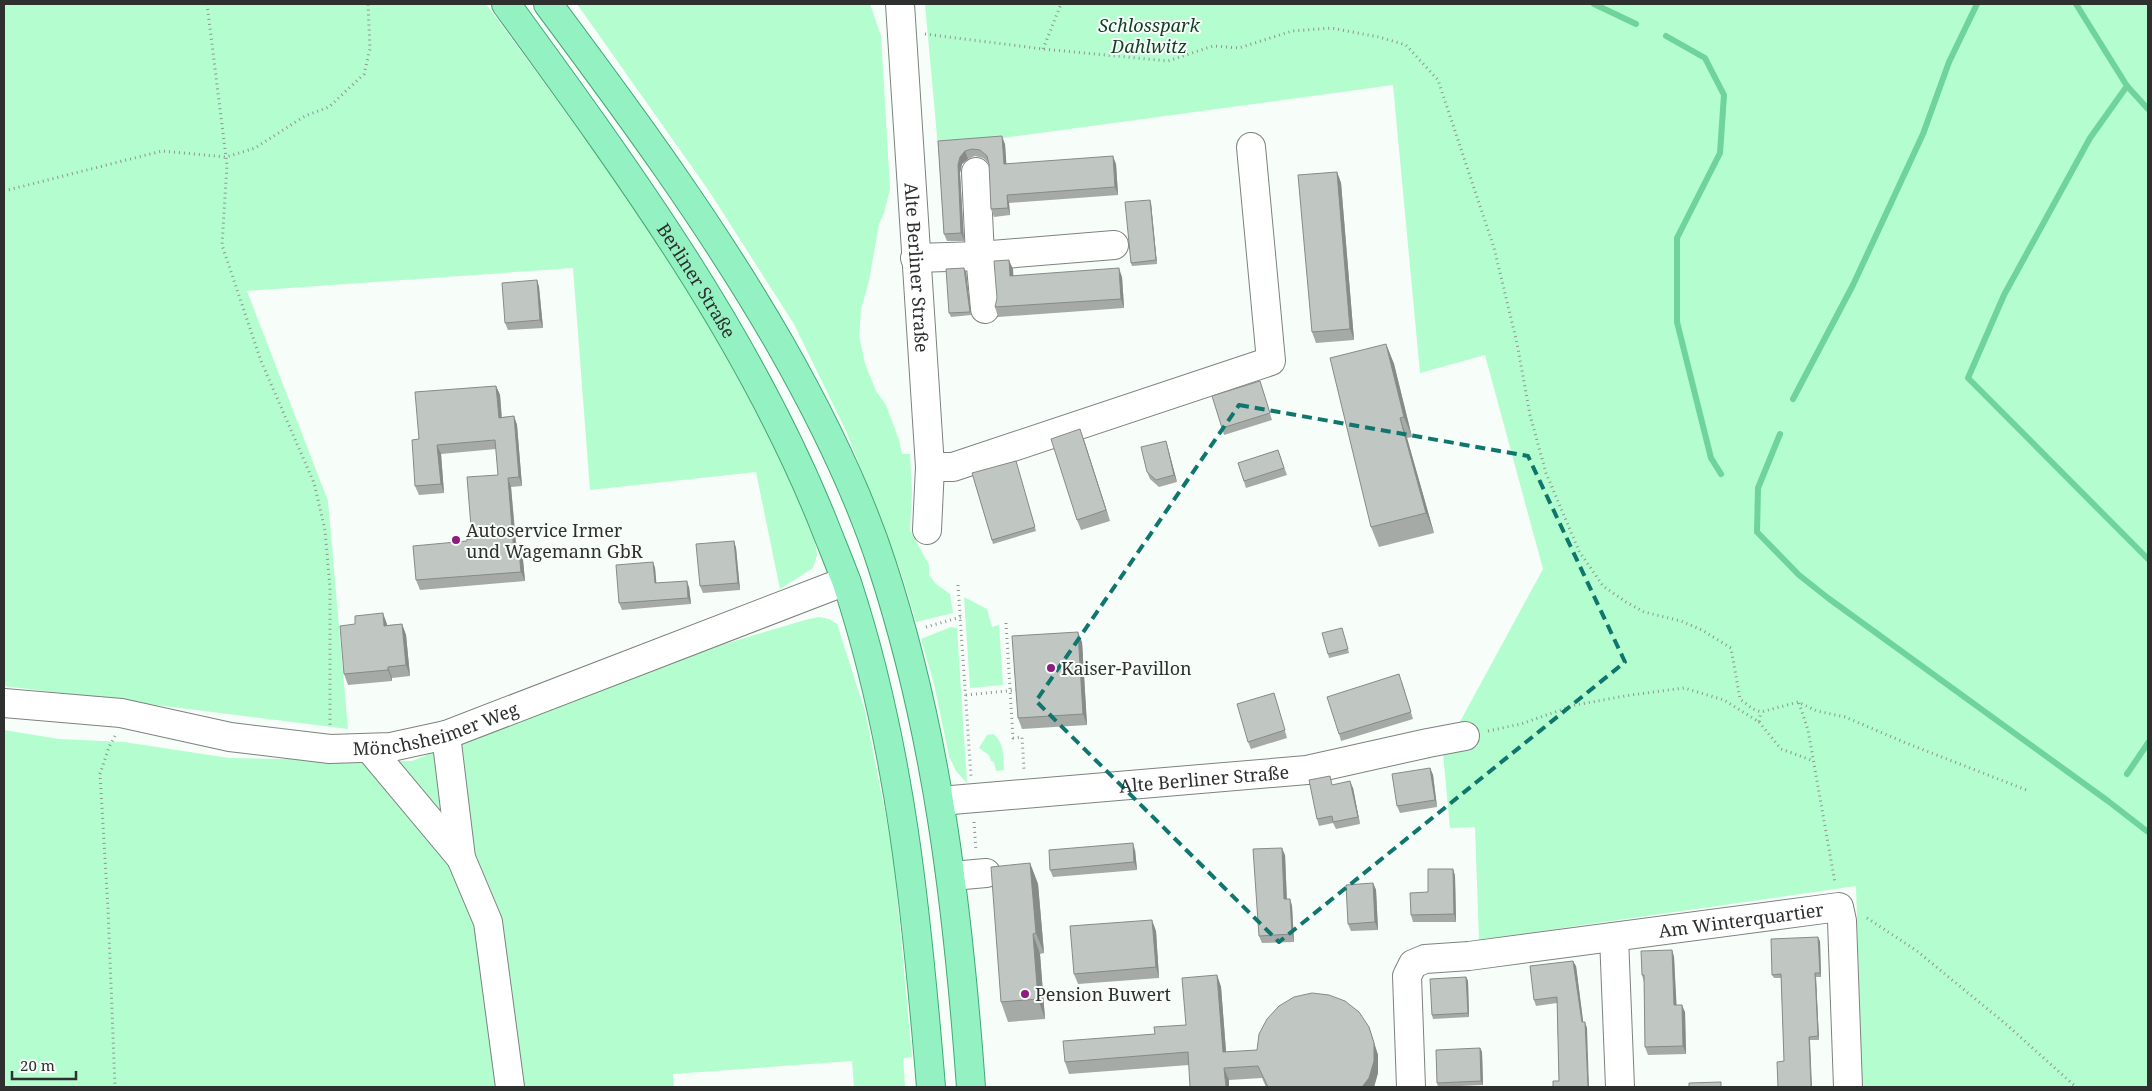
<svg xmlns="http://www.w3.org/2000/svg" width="2152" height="1091" font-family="'Noto Serif',serif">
<rect width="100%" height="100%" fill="#f7fdf9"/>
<!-- green -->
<g fill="#b3fdcf">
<path d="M4,4H486C578,129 673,254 747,390C773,438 793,489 815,539L817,555L813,568L780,589L756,472L590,490L573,268L247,291L328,501L348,729L4,686Z"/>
<polygon points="577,4 870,4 881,36 890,189 884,213 879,224 869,281 861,309 859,335 865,364 876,391 886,405 899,440 902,454 910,454 912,492 910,530 929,565 929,575 936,584 950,594 953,613 916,622 901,572 847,433 794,324 709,191"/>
<polygon points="925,4 2148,4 2148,1087 1862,1087 1856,886 1479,940 1475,827 1450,828 1443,753 1543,569 1485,355 1420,373 1393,85 938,147"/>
<polygon points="964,597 987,609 992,627 999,625 1003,685 970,688"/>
<polygon points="819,617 829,619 837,624 865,711 893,853 912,1057 903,1058 905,1087 854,1087 852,1061 673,1074 674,1087 4,1087 4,730 59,739 124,742 229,758 412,761 647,667 805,620"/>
<polygon points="951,627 957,628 967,783 956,771 949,756 934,684 921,639"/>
<path d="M993,734C1005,743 1003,756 1004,770L996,771L994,762L991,761L989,755L979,748L987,735Z"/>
</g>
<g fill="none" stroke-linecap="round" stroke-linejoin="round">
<!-- stream -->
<g stroke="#6ed499" stroke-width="6">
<polyline points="1594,4 1636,24"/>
<polyline points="2076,4 2127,86 2148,109"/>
<polyline points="1666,36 1705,58 1724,95 1720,153 1677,238 1677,322 1711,458 1721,474"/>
<polyline points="2127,86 2090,138 2004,295 1968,378 2148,559"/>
<polyline points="1793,399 1853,285 1923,134 1949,62 1977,4"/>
<polyline points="1780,434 1758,488 1757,532 1799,575 1828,598 2108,801 2148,832"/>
<polyline points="2127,774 2148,743"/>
</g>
<defs>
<g id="minor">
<path id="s1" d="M900,4L930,467L927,530"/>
<polyline points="976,172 980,256 1114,245"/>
<polyline points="915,258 980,256 985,309"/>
<polyline points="930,467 953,467 1271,361 1251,147"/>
<path id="s2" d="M4,703L121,713L230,737L330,749L391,747L446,735L846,581"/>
<polyline points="446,735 461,858 488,922 510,1087"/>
<polyline points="369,748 461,858"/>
<path id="s3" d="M940,801L1307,770L1428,743L1465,736"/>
<polyline points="952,876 986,873"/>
<polyline points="1614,937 1620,1087"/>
<path id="s4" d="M1411,1087L1407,976L1413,964L1425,959L1469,956L1839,907L1842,921L1848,1087"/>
</g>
<g id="major">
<path id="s5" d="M506,4C626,169 749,336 825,527C832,545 840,564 847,583C901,747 917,916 931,1087"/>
<path d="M548,4C630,114 711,224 780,344C820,414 857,488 882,565C938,736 958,909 971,1087"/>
</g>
</defs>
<!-- minor casing -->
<use href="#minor" stroke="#7d827e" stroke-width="30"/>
<!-- major casing -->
<use href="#major" stroke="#41a974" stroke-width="30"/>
<!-- path -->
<g stroke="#909592" stroke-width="3" stroke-dasharray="1 4" stroke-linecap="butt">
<polyline points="207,4 227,165 222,245 261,361 314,483 325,530 330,588 330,726"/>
<polyline points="925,34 1043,49 1168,61 1213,46 1239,48 1292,31 1331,28 1379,37 1406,45 1438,80 1494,248 1517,343 1530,415 1546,473 1579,551 1603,586 1626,602 1644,612 1681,621 1702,630 1731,648 1740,699 1753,709 1761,712 1798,702 1817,711 1845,717 1906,743 2029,791"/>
<polyline points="1043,49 1061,4"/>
<polyline points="4,191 162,151 226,157 255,148 305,116 329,107 364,74 370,49 368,4"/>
<polyline points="958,585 971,776"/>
<polyline points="1006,623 1013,738 1022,737 1024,770"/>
<polyline points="926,627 961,617"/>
<polyline points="966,695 1018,690"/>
<polyline points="1799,703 1808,730 1835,883"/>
<polyline points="1759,722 1781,749 1811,760"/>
<polyline points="1488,731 1521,724 1575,705 1631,695 1684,688 1724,700 1759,722 1761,712"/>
<polyline points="115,736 109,747 100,774 108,909 115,1087"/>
<polyline points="974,822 976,851"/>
<polyline points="1867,918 1917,951 2007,1025 2076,1087"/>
</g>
<!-- minor -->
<use href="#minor" stroke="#fff" stroke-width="28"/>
<!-- major -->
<use href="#major" stroke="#94f2c2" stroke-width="28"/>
</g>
<!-- wall -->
<g fill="#a5aaa7">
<polygon points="938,141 1005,144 1006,164 1116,164 1118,195 1009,203 1010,215 994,217 991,209 989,163 983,158 975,156 968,159 962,164 960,173 964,241 947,241 944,234"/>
<polygon points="1337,172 1341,183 1354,340 1316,343 1312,332"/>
<polygon points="1150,200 1151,203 1157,264 1132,266 1131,263"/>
<polygon points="1013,269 1013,276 1122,277 1124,308 998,317 995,307"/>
<polygon points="966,272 971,315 951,317 949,313"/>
<polygon points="537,280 539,287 543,328 508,330 505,323"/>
<polygon points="1386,344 1394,364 1412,437 1407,438 1434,533 1379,547 1371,527"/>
<polygon points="1260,381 1272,420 1224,435 1222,428"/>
<polygon points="496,386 500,395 502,417 514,416 517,425 522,486 511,487 517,551 523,560 525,581 420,590 416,580 467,541 472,539 498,475 496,449 441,454 444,493 419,495 415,486 419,439"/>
<polygon points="1084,440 1110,521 1081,530 1077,520"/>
<polygon points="1166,441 1177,482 1159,487 1150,479 1147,472"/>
<polygon points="1278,450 1287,475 1246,488 1238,463"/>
<polygon points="1016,461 1036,531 993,544 972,473"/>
<polygon points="734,541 736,548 740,590 703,593 700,586"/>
<polygon points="653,562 655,568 656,583 689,587 691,604 622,610 619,603"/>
<polygon points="387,624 387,625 402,624 406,635 410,676 392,678 392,681 348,685 344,674"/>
<polygon points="1342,628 1349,653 1329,658 1328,654"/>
<polygon points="1082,642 1087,725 1022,729 1018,718"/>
<polygon points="1402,682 1413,719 1341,741 1339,734"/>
<polygon points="1274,693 1287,738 1251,749 1248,742"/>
<polygon points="1430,768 1433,775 1437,807 1400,813 1397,806"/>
<polygon points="1333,785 1353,788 1360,824 1336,829 1333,823 1319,826 1317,819"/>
<polygon points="1135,850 1137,870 1053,877 1050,870"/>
<polygon points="1285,855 1287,899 1290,899 1292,906 1294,942 1262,943 1259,936"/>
<polygon points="1030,863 1038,884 1044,953 1040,954 1045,1019 1008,1022 1001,1002"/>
<polygon points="1453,869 1455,876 1456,922 1413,922 1411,915 1428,892"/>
<polygon points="1373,883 1376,890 1378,930 1351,931 1348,924"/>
<polygon points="1156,931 1159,978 1078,984 1074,974"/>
<polygon points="1820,941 1821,977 1816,977 1819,1040 1810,1040 1784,1061 1781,978 1774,978 1772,975"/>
<polygon points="1672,950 1674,957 1676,1005 1685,1012 1686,1054 1648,1055 1645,1047 1644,982 1642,975"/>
<polygon points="1576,966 1583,1022 1587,1028 1559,1081 1557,1003 1536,1006 1534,1000"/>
<polygon points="1217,975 1221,987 1226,1052 1257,1050 1369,1027 1378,1055 1378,1073 1374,1087 1266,1087 1262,1078 1229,1080 1189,1065 1069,1074 1065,1062 1186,1025"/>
<polygon points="1466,977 1468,981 1469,1017 1433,1019 1432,1015"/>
<polygon points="1480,1048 1482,1052 1483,1085 1438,1087 1437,1083"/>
</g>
<!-- shaded-wall -->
<g fill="#868b88">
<polygon points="1002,136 1005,144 1007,172 1004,164"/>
<polygon points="965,151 968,159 962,164 960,173 964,241 961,233 958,165 960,157"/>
<polygon points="1113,156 1116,164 1118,195 1115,187"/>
<polygon points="1337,172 1341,183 1354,340 1350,329"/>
<polygon points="1007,195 1009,203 1010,215 1008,208"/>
<polygon points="1150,200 1151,203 1157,264 1156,260"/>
<polygon points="1009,260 1013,269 1014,285 1010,276"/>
<polygon points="964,268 966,272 971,315 970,312"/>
<polygon points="1119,268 1122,277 1124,308 1121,299"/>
<polygon points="537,280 539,287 543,328 540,320"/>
<polygon points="1386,344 1394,364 1412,437 1404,417"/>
<polygon points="496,386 500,395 502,427 499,418"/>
<polygon points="514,416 517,425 522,486 519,477"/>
<polygon points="1400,418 1407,438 1434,533 1426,513"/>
<polygon points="1080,429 1084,440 1110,521 1106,510"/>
<polygon points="1166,441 1168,448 1177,482 1174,475"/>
<polygon points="437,445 441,454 444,493 441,484"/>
<polygon points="508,478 511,487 517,561 514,552"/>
<polygon points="734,541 736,548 740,590 738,583"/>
<polygon points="519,551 523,560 525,581 521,572"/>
<polygon points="653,562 655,568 657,589 655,583"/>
<polygon points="687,581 689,587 691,604 688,598"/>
<polygon points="383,613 387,624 388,637 384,626"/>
<polygon points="402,624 406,635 410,676 406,665"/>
<polygon points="1078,632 1082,642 1087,725 1083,714"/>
<polygon points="388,667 392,678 392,681 388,670"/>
<polygon points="1430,768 1433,775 1437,807 1435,800"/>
<polygon points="1350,781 1353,788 1360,824 1358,817"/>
<polygon points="1133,843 1135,850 1137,870 1134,862"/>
<polygon points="1282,848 1285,855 1287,906 1284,899"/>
<polygon points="1030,863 1038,884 1044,953 1036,933"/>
<polygon points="1453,869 1455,876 1456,922 1454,914"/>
<polygon points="1373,883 1376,890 1378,930 1375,922"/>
<polygon points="1290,899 1292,906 1294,942 1292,934"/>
<polygon points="1152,920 1156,931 1159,978 1156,967"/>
<polygon points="1033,934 1040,954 1045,1019 1038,999"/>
<polygon points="1818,937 1820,941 1821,977 1820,973"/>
<polygon points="1672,950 1674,957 1677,1013 1674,1005"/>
<polygon points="1573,961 1576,966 1584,1028 1582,1022"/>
<polygon points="1815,973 1816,977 1819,1040 1818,1036"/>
<polygon points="1217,975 1221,987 1227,1064 1223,1052"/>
<polygon points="1466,977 1468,981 1469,1017 1468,1013"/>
<polygon points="1682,1005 1685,1012 1686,1054 1683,1046"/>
<polygon points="1585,1022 1587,1028 1589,1087 1588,1087"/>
<polygon points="1369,1027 1378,1055 1378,1073 1374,1087 1362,1087"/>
<polygon points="1809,1037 1810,1040 1812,1087 1811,1087"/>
<polygon points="1480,1048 1482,1052 1483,1085 1481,1081"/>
<polygon points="1224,1068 1229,1080 1229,1087 1226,1087"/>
</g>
<!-- building -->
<g fill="#c0c6c2" stroke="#868b88">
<polygon points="1002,136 1004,164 1113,156 1115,187 1007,195 1008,208 991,209 989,164 987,156 980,150 972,149 965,151 960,157 958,165 961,233 944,234 938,141"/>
<polygon points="1337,172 1350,329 1312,332 1298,175"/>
<polygon points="1150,200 1156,260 1131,263 1125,202"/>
<polygon points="1009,260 1010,276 1119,268 1121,299 995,307 997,298 994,261"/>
<polygon points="964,268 970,312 949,313 946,269"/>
<polygon points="537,280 540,320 505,323 502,283"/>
<polygon points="1386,344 1404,417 1400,418 1426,513 1371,527 1330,358"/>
<polygon points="1260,381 1270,413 1222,428 1212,396"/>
<polygon points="496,386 499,418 514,416 519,477 508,478 514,552 519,551 521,572 416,580 413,546 467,541 467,539 472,539 467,477 498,475 495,440 437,445 441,484 415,486 412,440 419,439 415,392"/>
<polygon points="1080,429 1106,510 1077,520 1051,439"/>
<polygon points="1166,441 1174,475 1156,480 1147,472 1141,447"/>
<polygon points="1278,450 1284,468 1244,481 1238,463"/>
<polygon points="1016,461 1035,527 992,540 972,473"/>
<polygon points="734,541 738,583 700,586 696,544"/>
<polygon points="653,562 655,583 687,581 688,598 619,603 616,565"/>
<polygon points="383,613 384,626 402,624 406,665 388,667 388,670 344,674 340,626 355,624 355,616"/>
<polygon points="1342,628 1348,649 1328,654 1322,633"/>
<polygon points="1078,632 1083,714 1018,718 1012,636"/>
<polygon points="1399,674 1411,712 1339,734 1327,697"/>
<polygon points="1274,693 1285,730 1248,742 1237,704"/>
<polygon points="1430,768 1435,800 1397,806 1392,774"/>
<polygon points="1330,776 1332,785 1350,781 1358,817 1333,822 1332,816 1317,819 1309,780"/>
<polygon points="1133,843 1134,862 1050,870 1049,850"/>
<polygon points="1282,848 1284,899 1290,899 1292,934 1259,936 1253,849"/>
<polygon points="1030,863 1036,933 1033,934 1038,999 1001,1002 991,867"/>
<polygon points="1428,869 1453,869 1454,914 1411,915 1410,893 1428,892"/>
<polygon points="1373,883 1375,922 1348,924 1346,885"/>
<polygon points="1152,920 1156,967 1074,974 1070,926"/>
<polygon points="1818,937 1820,973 1815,973 1818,1036 1809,1037 1811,1087 1778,1087 1777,1062 1784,1061 1781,974 1772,975 1771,939"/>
<polygon points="1672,950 1674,1005 1682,1005 1683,1046 1645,1047 1644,975 1642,975 1641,951"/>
<polygon points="1573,961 1582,1022 1585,1022 1588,1087 1553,1087 1553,1081 1559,1081 1557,997 1534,1000 1530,966"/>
<polygon points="1217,975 1223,1052 1257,1050 1259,1034 1267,1019 1279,1006 1294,997 1312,993 1329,995 1345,1001 1359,1012 1369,1027 1374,1043 1374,1061 1369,1078 1362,1087 1269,1087 1267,1085 1258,1066 1224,1068 1226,1087 1190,1087 1188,1052 1065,1062 1063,1041 1155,1034 1154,1027 1186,1025 1182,978"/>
<polygon points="1466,977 1468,1013 1432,1015 1430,979"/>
<polygon points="1480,1048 1481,1081 1437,1083 1436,1050"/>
<polygon points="1721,1082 1721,1087 1689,1087 1689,1083"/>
</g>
<!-- marked area -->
<path fill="none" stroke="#0f766e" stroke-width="4" stroke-dasharray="10 6" stroke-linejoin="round" d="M1239,405L1528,456L1625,662L1279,942L1036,701Z"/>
<!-- markers -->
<g fill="#8f1b7b" stroke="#f7fdf9" stroke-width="2">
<circle cx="456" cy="540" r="5"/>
<circle cx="1051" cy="668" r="5"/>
<circle cx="1025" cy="994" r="5"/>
</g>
<g text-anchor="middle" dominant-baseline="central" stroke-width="4" stroke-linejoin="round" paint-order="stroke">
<!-- park labels -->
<g font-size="18" font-style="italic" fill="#123d26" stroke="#f7fdf9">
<text x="1149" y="25">Schlosspark<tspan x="1149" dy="21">Dahlwitz</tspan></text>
</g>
<!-- street labels -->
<g font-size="18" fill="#2d302e" stroke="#f7fdf9">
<text stroke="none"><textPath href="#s1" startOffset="264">Alte Berliner Straße</textPath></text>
<text stroke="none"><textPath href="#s5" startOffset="336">Berliner Straße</textPath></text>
<text stroke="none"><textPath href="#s2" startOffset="438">Mönchsheimer Weg</textPath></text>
<text stroke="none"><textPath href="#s3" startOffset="265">Alte Berliner Straße</textPath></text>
<text stroke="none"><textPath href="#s4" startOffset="456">Am Winterquartier</textPath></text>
</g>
<!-- poi labels -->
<g font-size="18" fill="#2d302e" stroke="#f7fdf9" text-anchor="start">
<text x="466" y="530">Autoservice Irmer<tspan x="466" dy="21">und Wagemann GbR</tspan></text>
<text x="1061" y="668">Kaiser-Pavillon</text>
<text x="1035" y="994">Pension Buwert</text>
</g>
</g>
<!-- border -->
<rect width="2152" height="1091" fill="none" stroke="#2d302e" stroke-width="10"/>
<!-- scale -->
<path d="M12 1071v8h64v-8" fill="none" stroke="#2d302e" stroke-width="2.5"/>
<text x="20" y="1071" font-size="15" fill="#2d302e" stroke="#f7fdf9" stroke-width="4" paint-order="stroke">20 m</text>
</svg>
